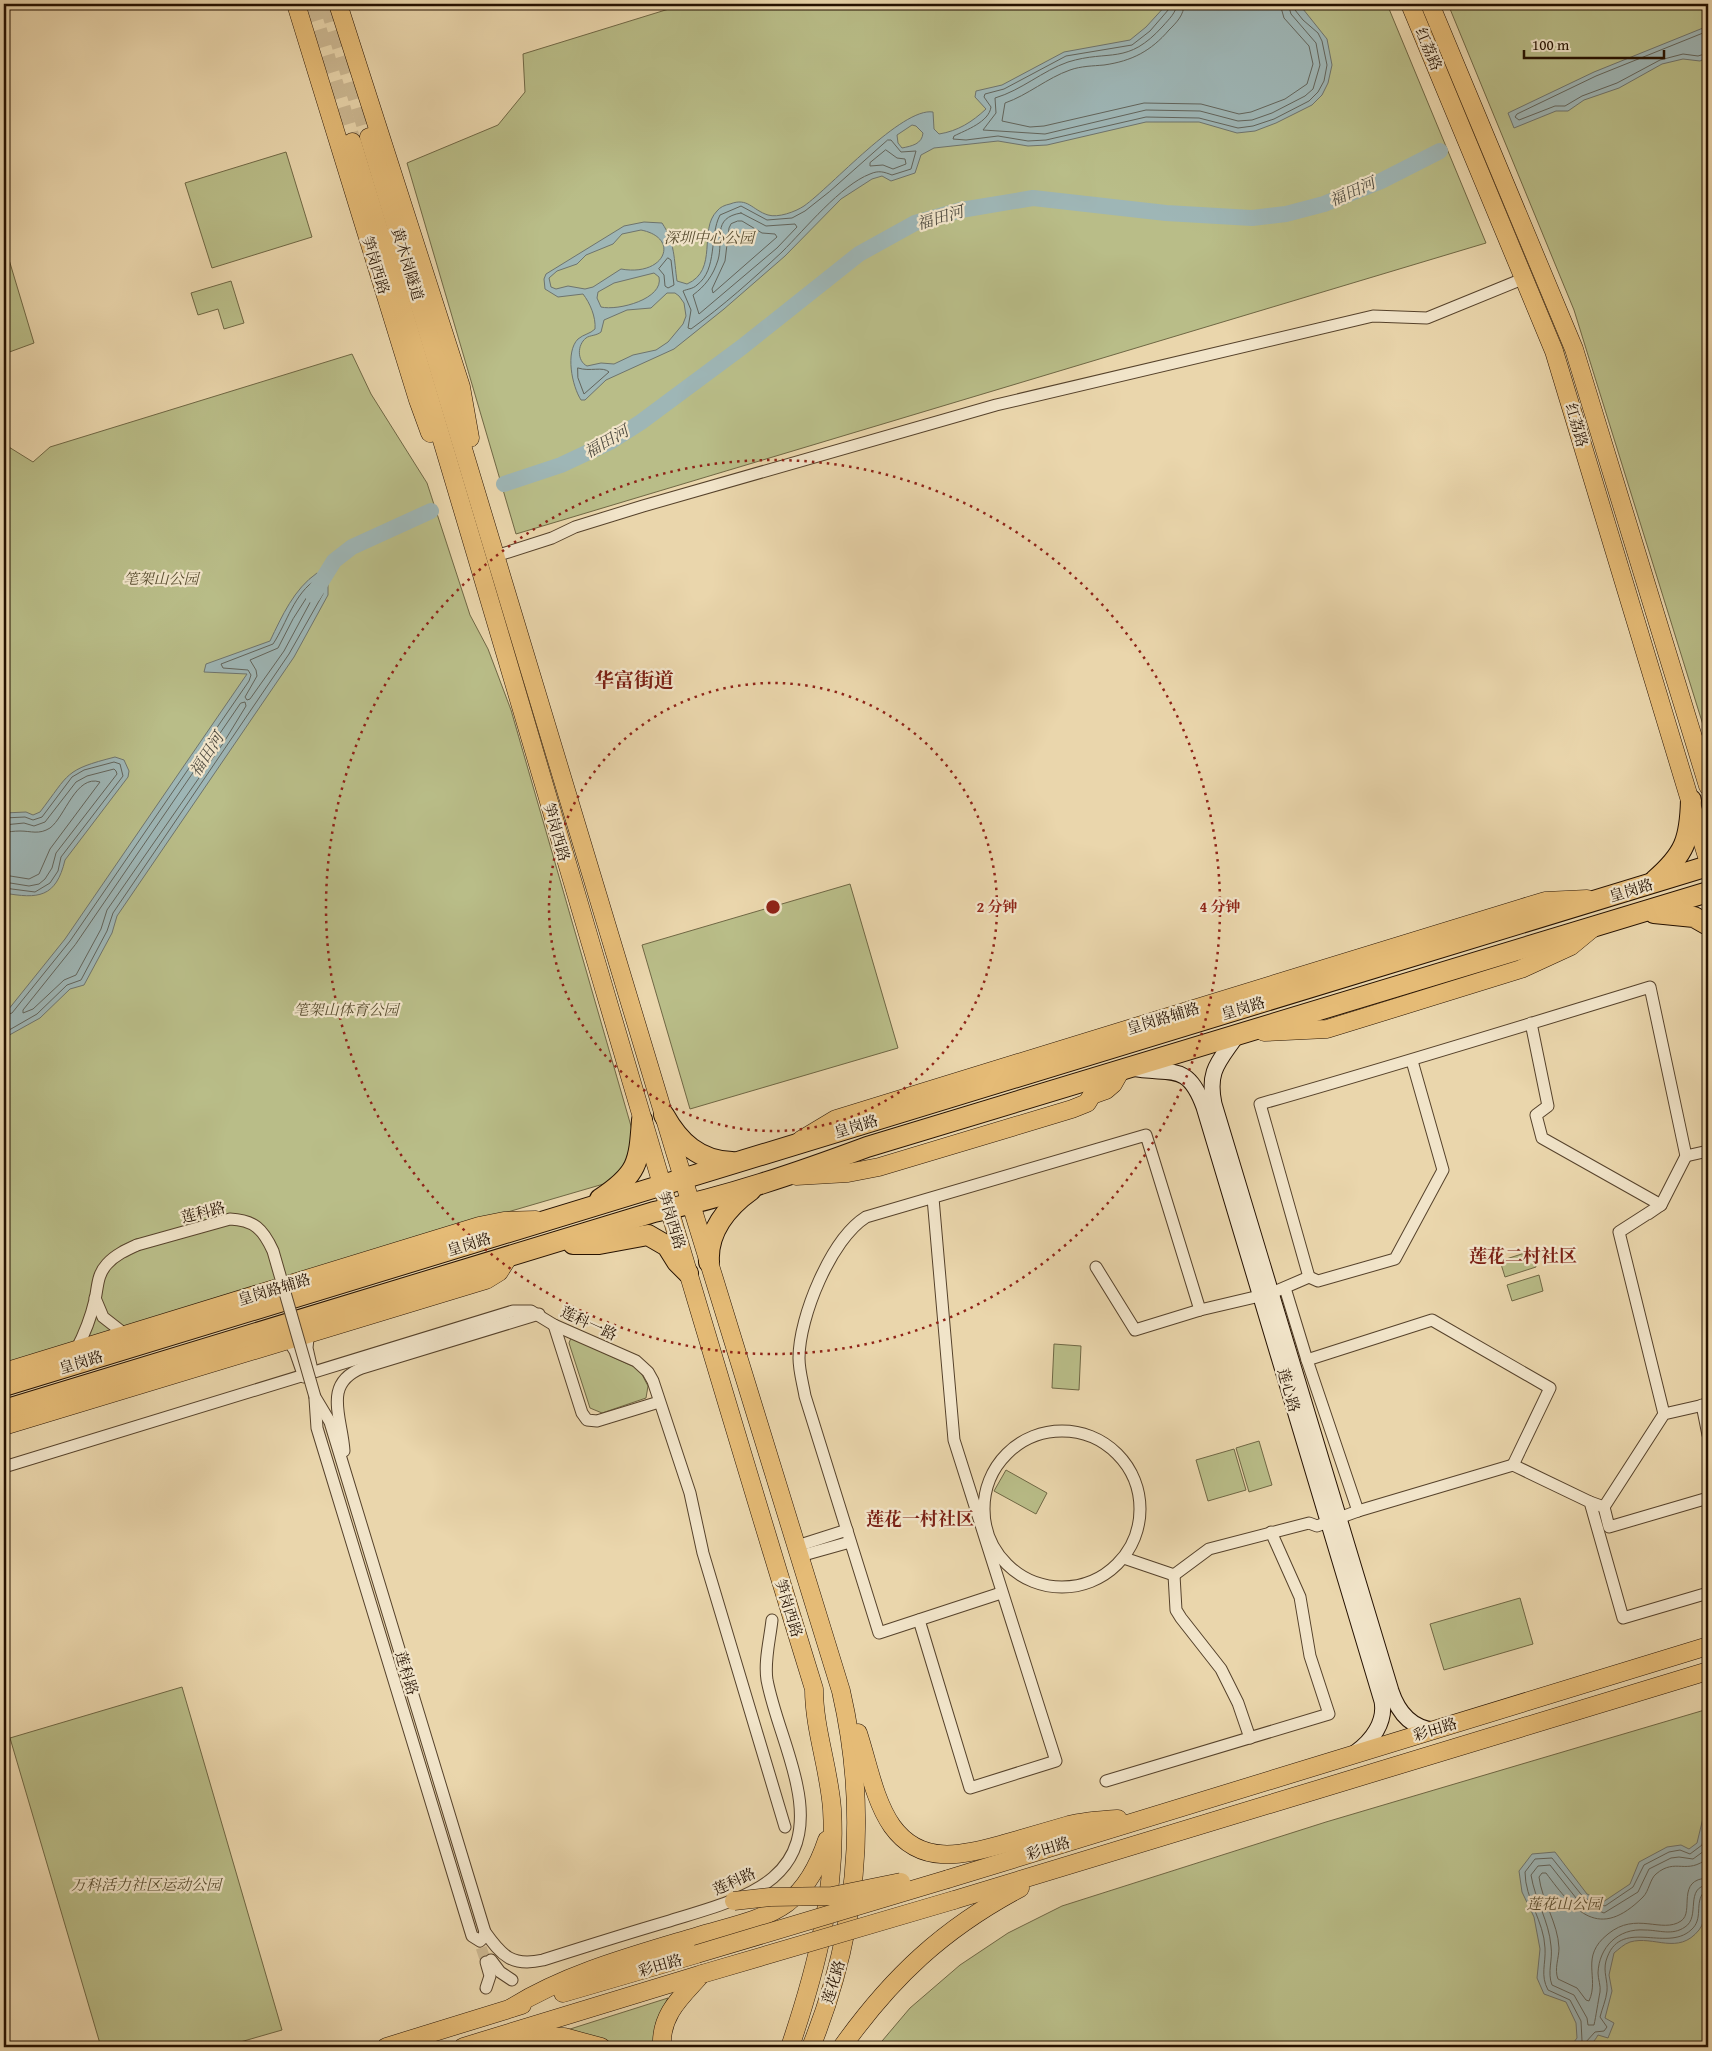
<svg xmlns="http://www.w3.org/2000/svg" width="1712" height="2051" font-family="'Gentium Book Plus','Noto Serif SC',serif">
<rect width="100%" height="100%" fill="#ead6ac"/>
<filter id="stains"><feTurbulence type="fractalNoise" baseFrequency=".004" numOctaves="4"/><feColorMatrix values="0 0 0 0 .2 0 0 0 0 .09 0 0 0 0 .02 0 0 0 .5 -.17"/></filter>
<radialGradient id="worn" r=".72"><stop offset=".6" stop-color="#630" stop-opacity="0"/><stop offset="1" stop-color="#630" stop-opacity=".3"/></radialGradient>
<!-- green -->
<g fill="#b9bd88" stroke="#6f6744">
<polygon points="685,4 1387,4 1486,243 516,534 407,163 498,125 525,92 523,54"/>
<polygon points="1448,4 1708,4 1708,741 1574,310"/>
<polygon points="286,152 312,237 212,268 185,183"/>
<polygon points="4,243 34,343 4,354"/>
<polygon points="231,281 244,323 224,329 218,309 198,315 191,293"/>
<polygon points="352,354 371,394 427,483 470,615 488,649 511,710 633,1133 635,1160 607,1183 357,1256 4,1368 4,444 33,462 50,447"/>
<polygon points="850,884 898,1048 690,1109 642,945"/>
<polygon points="1531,1251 1536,1267 1505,1277 1500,1261"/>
<polygon points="1539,1275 1543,1291 1512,1301 1507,1285"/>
<polygon points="571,1338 639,1369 648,1386 646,1398 602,1413 590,1408 569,1343"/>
<polygon points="1054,1344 1081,1346 1079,1390 1052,1388"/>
<polygon points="1259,1441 1272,1485 1249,1492 1236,1448"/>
<polygon points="1234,1449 1246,1490 1208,1501 1196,1460"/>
<polygon points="1006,1470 1047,1493 1036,1514 994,1491"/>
<polygon points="1520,1598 1533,1644 1444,1670 1430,1624"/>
<polygon points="182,1687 282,2030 223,2047 101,2047 10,1738"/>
<polygon points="1708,1709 1708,2047 877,2047 910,2008 960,1965 1008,1933 1062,1906 1326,1822"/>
<polygon points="668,1998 656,2023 654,2047 621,2047 604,2039 567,2030"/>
</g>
<!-- water -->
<g fill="#9eb6b6" stroke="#6e746d" fill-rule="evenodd">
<path d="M1167,4H1299L1327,39L1332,65L1328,83L1322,95L1312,105L1276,123L1255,131L1237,133L1199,122H1146L1047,145L1028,146L998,141L934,148L921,155L915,173L891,181L882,176L872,179L841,199L785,256L724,309L674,349L606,380L585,400H581C572,386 565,352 578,339C584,334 590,334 595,329C596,317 590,303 583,294L558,297L545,289L544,279L546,274L624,226L644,222L662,223C675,242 674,260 677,281L687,284C719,270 698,230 717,211C720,207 725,205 730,204C748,197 752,210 768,215C778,218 795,212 804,206C831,187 902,107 933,112L934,129L939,134C958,131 972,122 986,109L975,97L976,91L1002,85L1064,52L1130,40L1146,27ZM912,125L916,126L923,133C922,144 912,146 902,148L898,143L897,135ZM641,230C681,238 665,277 621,269L593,287L585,289L568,286L556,289L551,287L549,278L557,271L577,264L586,255L613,244L622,234ZM654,273L659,277C664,299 618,311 601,307L597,298L598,292L614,283ZM667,293H675L679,296L684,303L686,316L683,324L668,342L656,350L633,355L614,364L601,363L587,366C577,361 577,345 586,338C590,335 596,336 601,332L604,320L627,310L651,308Z"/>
<polygon points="1708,26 1708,57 1700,61 1683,59 1662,64 1619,88 1584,100 1568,111 1556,111 1514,128 1508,113 1594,72"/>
<path d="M317,573L328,579V595L294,657L117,916L112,933L84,985L70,989L40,1018L4,1038V1012L8,1010L65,939L247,674L204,672L206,664L270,641C282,616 294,589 317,573Z"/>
<path d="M115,757L124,760L129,771L128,777L65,860C56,898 38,899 4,893V813L26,812L33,815L40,812C70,773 64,770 115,757Z"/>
<path d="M1708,1797V1893C1701,1905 1708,1919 1699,1930C1678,1956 1654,1935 1630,1942C1624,1944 1619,1949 1614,1953L1609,1975L1612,1991L1605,2018L1614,2023L1608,2038L1598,2035C1591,2048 1584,2047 1570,2047L1577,2038L1576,2023L1566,2002L1544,1994L1537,1978L1540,1949L1534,1917L1522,1892L1519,1871L1532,1854L1555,1852L1587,1894L1603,1902L1630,1884L1639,1862L1667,1847L1681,1845L1689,1849L1697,1843Z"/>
</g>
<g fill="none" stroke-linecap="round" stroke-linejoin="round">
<!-- shore -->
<g stroke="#62645b" stroke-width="1">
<path d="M1170,4L1169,9L1150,31L1132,45L1066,56L1004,89L985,94L984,97L991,107C989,122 966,130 954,136L953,139L966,140L998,136L1028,141L1046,140L1146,117L1199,118L1238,128L1253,126L1274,119L1309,101L1318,92L1324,81L1327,65L1322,41L1318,33L1303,20L1295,10L1294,4"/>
<path d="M1177,4C1176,13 1169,19 1163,26C1127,66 1110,49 1068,62C1042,71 1022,90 995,98L996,113L983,130L1045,134L1146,110L1200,111L1238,121L1252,120L1272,113L1305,96L1313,89L1320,65L1316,43L1291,14L1288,4"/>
<path d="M1184,4C1184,15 1177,22 1169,30C1151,51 1132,61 1104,65C1093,66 1081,66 1070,70C1047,78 1028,95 1005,103L1002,121L1030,127L1044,126L1144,103L1201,104L1239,114L1251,112L1285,99L1307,84L1313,64L1309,46L1284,18L1280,4"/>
<polyline points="1708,31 1596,76 1517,114 1515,117 1519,120 1555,106 1565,106 1582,96 1617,83 1660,60 1683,54 1698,56 1708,53"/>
<path d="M888,140H891L901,152L916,151L911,169L892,175C884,172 879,170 870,174C841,185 805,229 782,252C753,279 723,306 691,329L688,328L691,310L683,291C687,289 693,289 697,285C718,269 709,236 720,215L741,206L767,220L792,218L805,211L829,192Z"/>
<polygon points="886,150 897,158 905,159 906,164 893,169 883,165 870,166 870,163"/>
<path d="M741,213L766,226L795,224L797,227L777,248L699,314L693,295C705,286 713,276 718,260C724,239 711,218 741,213Z"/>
<polygon points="738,221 742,221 762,233 775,234 777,237 713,293 712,289 725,261 729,228 731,224"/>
<polygon points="668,258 671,260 674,285 668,288 665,286 664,275 659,269"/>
<path d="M578,368C590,372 603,366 609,372L584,394L578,378Z"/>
<polygon points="308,596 311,596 312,599 284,651 250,699 247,700 245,697 257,676 256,670 250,660 278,648 293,619"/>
<polygon points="241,703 245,702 246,706 224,742 107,910 101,929 76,975 64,980 33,1009 23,1013 23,1010 75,945"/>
<polyline points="4,818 25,817 33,820 42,817 72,777 84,770 114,762 120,764 123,776 61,857 58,871 50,883 35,892 4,888"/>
<polyline points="4,825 24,823 34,826 45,822 76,782 87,776 114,769 116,771 117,774 56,853 52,868 45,879 39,884 29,886 4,882"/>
<path d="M4,832C9,832 14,831 20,831C31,831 39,835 50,828C65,817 76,774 100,782L50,849L39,874L29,879L4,875"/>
<path d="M4,1016L12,1013L70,941L249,681L251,675L248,670L223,668L221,664L273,644C287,623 294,593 317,579L322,582L323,594L289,654L113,913L107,931L81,980L67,985L37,1014L4,1033"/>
<path d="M1708,1845L1704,1851L1693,1859L1679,1857L1671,1858L1649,1869L1638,1892L1604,1913L1580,1903L1550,1865L1538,1866L1531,1875C1535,1900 1549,1921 1551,1946C1553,1960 1547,1972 1552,1985L1574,1995L1587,2018L1588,2025H1594C1596,2016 1598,2002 1600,1992C1601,1986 1598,1979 1598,1973C1599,1947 1618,1928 1645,1930C1659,1930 1672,1936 1685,1927C1701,1917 1684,1887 1708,1885"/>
<path d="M1708,1858C1686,1876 1676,1857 1656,1874C1650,1879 1649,1891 1643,1897C1599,1941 1575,1912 1546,1873H1542L1539,1877C1542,1901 1558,1923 1559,1948C1559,1958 1554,1969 1558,1979L1577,1988L1586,2000L1589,2001C1600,1977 1579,1957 1608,1934C1636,1911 1662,1934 1681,1921C1695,1912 1675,1879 1708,1878"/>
<path d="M1576,2047L1582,2041L1581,2021L1570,2000L1548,1990C1540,1975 1546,1964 1545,1948C1544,1921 1525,1899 1525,1872L1535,1859L1552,1858L1584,1898L1605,1906L1633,1887L1644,1865L1669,1852L1680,1850L1690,1854L1702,1845L1708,1820"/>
<path d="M1585,2047V2043L1595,2032L1604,2031L1607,2027L1600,2017C1602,2009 1606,2000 1607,1991C1608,1981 1603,1972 1606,1961C1619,1916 1666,1953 1691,1930C1704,1919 1694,1903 1704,1892H1708"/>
</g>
<!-- river -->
<g stroke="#9eb6b6" stroke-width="16">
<polyline points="504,484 561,465 610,442 641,422 742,347 859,254 915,223 961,210 1033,198 1166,213 1252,218 1286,214 1324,204 1381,181 1440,151"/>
<polyline points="313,595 334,561 352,547 431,511"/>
</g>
<!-- street-tunnel -->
<polyline stroke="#ccb892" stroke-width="11" stroke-dasharray="11 5.5" stroke-linecap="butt" points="476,1932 486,1962"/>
<!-- primary-tunnel -->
<g stroke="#ccb892" stroke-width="18" stroke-dasharray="18 9" stroke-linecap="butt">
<polyline points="310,4 352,142"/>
<polyline points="328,4 369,137"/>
</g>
<defs>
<g id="street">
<polyline points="496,556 552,538 575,527 643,506 996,405 1373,316 1427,318 1525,278"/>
<polyline points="1686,1156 1708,1151"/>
<polyline points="1648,1214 1661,1205 1619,1232 1664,1414"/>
<polyline points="1096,1267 1135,1330 1200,1310 1272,1293 1309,1277 1318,1281 1395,1259 1443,1170 1412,1061"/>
<path d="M1309,1277L1260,1104C1390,1067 1520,1027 1650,987L1686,1156L1661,1205L1542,1138L1536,1115L1548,1106L1531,1023"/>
<polyline points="1285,1288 1307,1360 1358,1511"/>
<polyline points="95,1298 103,1317 126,1335"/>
<polyline points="554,1325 582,1413 587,1420 597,1421 659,1402"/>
<polyline points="309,1329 307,1348 312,1370"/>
<polyline points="285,1335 295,1351 304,1377"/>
<path d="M76,1350C84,1335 91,1317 95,1300C98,1286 97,1275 107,1264C115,1255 126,1250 137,1245"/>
<polyline points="1307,1360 1432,1320 1550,1388 1513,1465"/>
<path d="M315,1397L330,1422L485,1932C502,1956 512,1967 543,1960C584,1947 625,1934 666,1922C739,1899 818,1885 797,1786C790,1750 774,1716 767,1680C764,1661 770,1639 772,1620"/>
<polyline points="315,1399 317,1428 472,1936 480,1941 483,1938 485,1932"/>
<polyline points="1702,1405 1708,1435"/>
<circle cx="1062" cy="1509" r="78"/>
<path d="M344,1451C342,1417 322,1384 362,1368L539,1314"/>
<polyline points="4,1467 513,1311 531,1311 554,1325 636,1361 648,1372 653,1381 690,1493 703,1553 785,1827"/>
<polyline points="1590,1502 1604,1507 1664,1414 1708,1404"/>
<polyline points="1604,1507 1609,1527 1708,1498"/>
<polyline points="797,1546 847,1530"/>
<polyline points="800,1556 850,1542"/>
<polyline points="1124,1558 1174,1575 1209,1549 1309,1523 1317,1526 1358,1511 1513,1465 1590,1502 1623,1618 1708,1593"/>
<polyline points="1174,1575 1176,1610 1181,1618 1221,1669 1238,1703 1250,1738"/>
<path d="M1001,1593L879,1633L805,1396C803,1384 799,1371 799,1358C799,1317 831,1239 866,1217L1146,1135L1200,1310"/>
<polyline points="919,1620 970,1788 1056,1761 954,1440 933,1198"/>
<polyline points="1106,1781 1329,1714 1310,1656 1300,1597 1271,1532"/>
<polyline points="491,1960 500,1972 512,1980"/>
<polyline points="486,1962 490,1976 486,1988"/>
</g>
<g id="secondary">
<path d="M1237,1035C1219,1062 1207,1070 1214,1104L1391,1691C1398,1712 1411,1728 1434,1730"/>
<path d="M1131,1068C1170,1076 1187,1060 1204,1107L1382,1701C1386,1722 1372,1741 1355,1753"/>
</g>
<g id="primary">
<polyline points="296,4 418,400 430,433"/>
<polyline points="338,4 461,387 470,438"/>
<polyline points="1410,4 1554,351 1708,860"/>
<polyline points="1430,4 1574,349 1708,786"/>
<path d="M369,137L675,1152L841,1691C869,1813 858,1931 811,2047"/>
<path d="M352,142C510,657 655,1175 814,1689C814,1729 829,1768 832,1809C837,1891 816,1970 790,2047"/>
<polyline points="1264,1032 1327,1029 1521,969 1571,946 1594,927"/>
<polyline points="801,1140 836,1119 1522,908 1545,901 1587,899"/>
<polyline points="796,1176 848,1173 879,1167 1072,1109 1087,1103 1092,1095 1106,1090 1113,1084 1121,1070"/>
<polyline points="4,1372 479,1226 504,1221 536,1220"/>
<polyline points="4,1426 486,1280 499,1272 509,1256"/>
<path d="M858,1733C868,1763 874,1800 892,1826C922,1868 966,1854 1007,1843C1027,1837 1048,1831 1069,1825C1085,1821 1102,1820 1118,1819"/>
<polyline points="948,1879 1708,1646"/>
<polyline points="954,1900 1708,1671"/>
<polyline points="563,1993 697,1954"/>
<path d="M511,2008C567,1973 635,1955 698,1936C727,1927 762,1921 787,1903C808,1887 819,1864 827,1840"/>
<polyline points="520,2036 564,2037 601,2047"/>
<polyline points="386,2047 522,2005"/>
<polyline points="463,2047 702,1974"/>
<path d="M662,2047C660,2015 681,1997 700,1976"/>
<path d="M842,2047C892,1977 943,1929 1020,1888"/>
</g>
<g id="highway">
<path d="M1655,880C1685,854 1690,839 1691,800"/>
<polyline points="1654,913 1694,917 1708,925"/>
<path d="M664,1115C679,1142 699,1161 732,1162"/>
<path d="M600,1199C638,1174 639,1163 642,1120"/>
<polyline points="573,1244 599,1244 648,1235 667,1246 677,1262 688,1273"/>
<path d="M709,1262C707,1232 727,1207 751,1190"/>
<polyline points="4,1386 1708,866"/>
<path d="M4,1410L654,1212C727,1197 797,1173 867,1147L1708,892"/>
</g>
</defs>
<!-- street casing -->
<use href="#street" stroke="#56422b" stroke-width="13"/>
<!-- secondary casing -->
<use href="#secondary" stroke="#251100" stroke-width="17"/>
<!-- primary casing -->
<use href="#primary" stroke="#251100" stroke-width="19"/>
<!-- highway casing -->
<use href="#highway" stroke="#251100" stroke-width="22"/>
<!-- street -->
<use href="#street" stroke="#f1e4c9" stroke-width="11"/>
<!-- secondary -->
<use href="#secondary" stroke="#f1e4c9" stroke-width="15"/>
<!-- primary -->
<use href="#primary" stroke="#e5bb76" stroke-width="18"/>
<!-- highway -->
<use href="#highway" stroke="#e5bb76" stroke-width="20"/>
<defs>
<path id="street-bridge" d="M137,1245L230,1219C254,1220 263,1229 273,1251L315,1397"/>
<g id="primary-bridge">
<polyline points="734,1901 770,1897 832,1896 901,1882"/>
<polyline points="697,1954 948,1879"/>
<polyline points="702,1974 954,1900"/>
</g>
</defs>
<!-- street-bridge casing -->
<use href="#street-bridge" stroke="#56422b" stroke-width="13" stroke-linecap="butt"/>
<!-- primary-bridge casing -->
<use href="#primary-bridge" stroke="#251100" stroke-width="19" stroke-linecap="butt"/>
<!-- street-bridge -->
<use href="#street-bridge" stroke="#f1e4c9" stroke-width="11"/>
<!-- primary-bridge -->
<use href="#primary-bridge" stroke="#e5bb76" stroke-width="18"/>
</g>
<!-- distance rings -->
<g fill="none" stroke="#8f2418" stroke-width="2.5" stroke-dasharray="2.5 5">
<circle cx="773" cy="907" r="224"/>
<circle cx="773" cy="907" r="447"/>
</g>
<g text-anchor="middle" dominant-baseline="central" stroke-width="4.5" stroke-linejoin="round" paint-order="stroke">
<!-- street labels -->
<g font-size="15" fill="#251100" stroke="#f1e4c9">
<text transform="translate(1429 49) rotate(67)">红荔路</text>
<text transform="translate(408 264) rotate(73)">黄木岗隧道</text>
<text transform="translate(376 265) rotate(73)">笋岗西路</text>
<text transform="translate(1577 425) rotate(74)">红荔路</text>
<text transform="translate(557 832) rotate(74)">笋岗西路</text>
<text transform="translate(1631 890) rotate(-17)">皇岗路</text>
<text transform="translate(1243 1008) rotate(-17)">皇岗路</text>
<text transform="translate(1163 1018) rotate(-17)">皇岗路辅路</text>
<text transform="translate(856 1126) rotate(-17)">皇岗路</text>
<text transform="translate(203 1212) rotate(-14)">莲科路</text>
<text transform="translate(672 1220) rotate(73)">笋岗西路</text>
<text transform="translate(469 1244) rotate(-17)">皇岗路</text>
<text transform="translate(274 1289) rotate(-17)">皇岗路辅路</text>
<text transform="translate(589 1323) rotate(25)">莲科一路</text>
<text transform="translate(81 1362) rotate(-17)">皇岗路</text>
<text transform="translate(1289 1390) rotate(74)">莲心路</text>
<text transform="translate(789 1608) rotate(73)">笋岗西路</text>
<text transform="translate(407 1673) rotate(73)">莲科路</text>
<text transform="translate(1435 1729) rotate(-17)">彩田路</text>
<text transform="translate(1048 1848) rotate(-17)">彩田路</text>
<text transform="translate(734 1881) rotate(-24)">莲科路</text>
<text transform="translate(660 1965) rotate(-16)">彩田路</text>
<text transform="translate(833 1982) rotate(-73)">莲花路</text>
</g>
<!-- park labels -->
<g font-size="15" font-style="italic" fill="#594d30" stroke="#f1e4c9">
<text x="709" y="237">深圳中心公园</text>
<text x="161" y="578">笔架山公园</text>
<text x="346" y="1009">笔架山体育公园</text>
<text x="146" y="1884">万科活力社区运动公园</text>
<text x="1564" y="1903">莲花山公园</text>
</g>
<!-- water labels -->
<g font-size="16" font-style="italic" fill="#4f4b40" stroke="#f1e4c9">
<text transform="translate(1352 191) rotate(-24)">福田河</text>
<text transform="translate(940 217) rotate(-16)">福田河</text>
<text transform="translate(606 441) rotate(-30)">福田河</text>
<text transform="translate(206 754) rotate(-57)">福田河</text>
</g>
<!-- quarter labels -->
<g font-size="18" font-weight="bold" fill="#7a1f14" stroke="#f1e4c9">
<text x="1523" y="1255">莲花二村社区</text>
<text x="920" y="1518">莲花一村社区</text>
</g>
<!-- district labels -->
<g font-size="20" font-weight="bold" fill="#7a1f14" stroke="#f1e4c9">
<text x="634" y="679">华富街道</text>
</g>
</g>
<circle cx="773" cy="907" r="8" fill="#8f2418" stroke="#f1e4c9" stroke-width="2.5"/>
<g font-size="15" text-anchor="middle" font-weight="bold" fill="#8f2418" stroke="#f1e4c9" stroke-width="4.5" stroke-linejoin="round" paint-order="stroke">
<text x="997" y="912">2 分钟</text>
<text x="1220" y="912">4 分钟</text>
</g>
<!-- margin -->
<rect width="1712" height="2051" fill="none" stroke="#ead6ac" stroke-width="20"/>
<rect x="5" y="5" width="1702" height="2041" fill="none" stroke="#251100" stroke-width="2.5"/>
<rect x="10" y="10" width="1692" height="2031" fill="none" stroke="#251100"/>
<!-- scale -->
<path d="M1524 50v8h140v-8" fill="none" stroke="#251100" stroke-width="2.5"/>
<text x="1532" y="50" font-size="15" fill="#251100" stroke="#f1e4c9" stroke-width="4" paint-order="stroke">100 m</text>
<rect width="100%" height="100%" filter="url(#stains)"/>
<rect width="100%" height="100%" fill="url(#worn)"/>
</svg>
